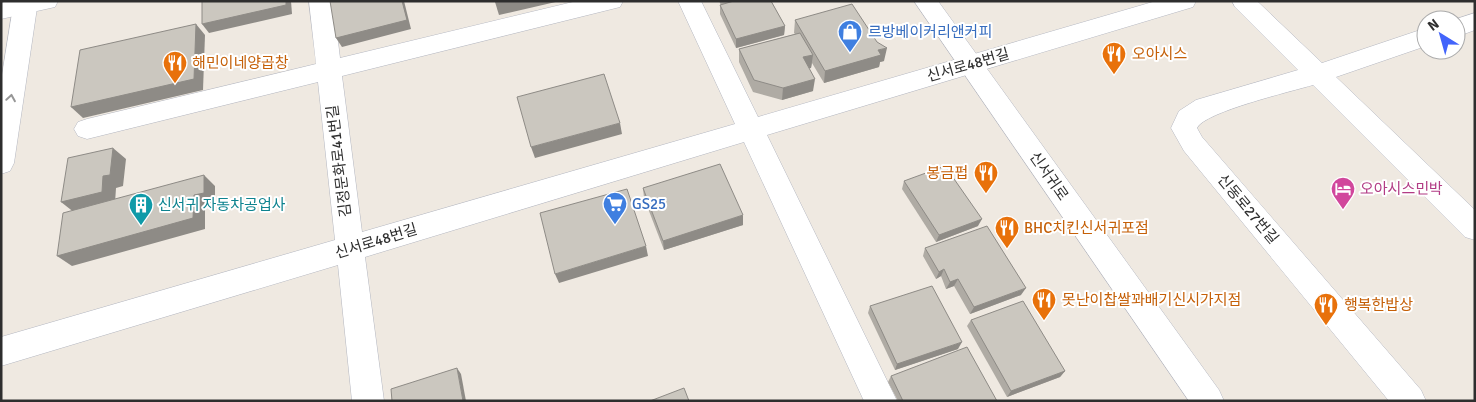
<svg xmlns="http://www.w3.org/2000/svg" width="1476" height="402" font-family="Signika,'Noto Sans KR',sans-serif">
<rect width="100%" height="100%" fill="#efe9e1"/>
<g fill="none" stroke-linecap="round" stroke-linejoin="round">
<defs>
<g id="street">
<polygon points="8,1 58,1 55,7 1,19 1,3"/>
<polygon points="309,1 333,1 340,58 577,1 623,1 620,7 612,9 342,76 362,232 735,124 678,1 701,1 758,117 1156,1 1196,1 1193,7 767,135 897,401 864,401 744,142 365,257 384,401 352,401 338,265 1,366 1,337 335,240 318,82 87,139 78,136 74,129 78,122 87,119 316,64"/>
<path d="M1232,1H1257L1322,63L1426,28V46L1336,77L1475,210V240L1465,237L1313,85C1293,91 1204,112 1197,128L1202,137L1421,390L1426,401H1389L1184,151L1171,128L1179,111L1196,100L1298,70L1235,7Z"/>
<polygon points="1475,13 1475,30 1456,37 1456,20 1453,20"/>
</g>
<g id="secondary">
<polygon points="14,1 38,1 14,163 10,171 1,174 1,81"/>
<polygon points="914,1 938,1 1219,390 1224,401 1189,401"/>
</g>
</defs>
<!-- street casing -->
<use href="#street" stroke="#b4b7c1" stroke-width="1"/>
<!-- secondary casing -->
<use href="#secondary" stroke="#b4b7c1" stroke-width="1"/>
<!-- street -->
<use href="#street" fill="#fff" fill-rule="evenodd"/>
<!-- secondary -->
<use href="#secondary" fill="#fff" fill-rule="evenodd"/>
</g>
<!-- wall -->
<g fill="#afaba4">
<polygon points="719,1 771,1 785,26 784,35 736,48 720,14 720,5 721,5"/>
<polygon points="795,20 884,61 880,62 879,67 824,83 812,63 811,68 809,68 813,91 782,100 753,92 739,62 739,49 795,34 794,33"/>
<polygon points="904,181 978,226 936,242 902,189"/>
<polygon points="643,188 743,225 664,250 644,198"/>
<polygon points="925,248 1021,295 970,314 954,286 946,289 941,276 936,279 923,256"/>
<polygon points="870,306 958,349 895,370 868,313"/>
<polygon points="971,320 1065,371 1060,377 1007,397 967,326"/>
<polygon points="891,376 997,401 898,401 888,382"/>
</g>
<!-- shaded-wall -->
<g fill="#8e8b86">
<polygon points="286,1 291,1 292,14 209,33 202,24"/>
<polygon points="402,1 404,1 411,29 342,47 336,38"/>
<polygon points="499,1 560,1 499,15 495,2"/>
<polygon points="196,24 205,35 203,90 83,118 71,107"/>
<polygon points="785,26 784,35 736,48 736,39"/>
<polygon points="887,48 884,61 880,62 879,67 824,83 825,71 878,50"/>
<polygon points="813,55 811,68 802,70 803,57"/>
<polygon points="815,79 813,91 782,100 783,88"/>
<polygon points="620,123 622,134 535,158 531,147"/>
<polygon points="113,148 126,159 123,186 116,188 115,203 75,213 61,202 103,176"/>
<polygon points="204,175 215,186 215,204 205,206 205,229 72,266 57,256 194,195"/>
<polygon points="743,215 743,225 664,250 663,241"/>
<polygon points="982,219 978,226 936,242 939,235"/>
<polygon points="646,246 648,256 559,283 555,274"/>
<polygon points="944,269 941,276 936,279 939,272"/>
<polygon points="958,279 954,286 946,289 950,282"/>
<polygon points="1026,288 1021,295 970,314 974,307"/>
<polygon points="962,342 958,349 895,370 897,364"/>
<polygon points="457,368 461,374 466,401 463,401"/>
<polygon points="1065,371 1060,377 1007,397 1011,391"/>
</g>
<!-- building -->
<g fill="#cbc7bf" stroke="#8e8b86">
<polygon points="202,1 286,1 286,5 202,24"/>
<polygon points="330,1 402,1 407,20 336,38"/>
<polygon points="734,1 771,1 785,26 736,39 720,5"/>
<polygon points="852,4 877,42 887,48 878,50 881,55 825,71 795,20"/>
<polygon points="196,24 194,79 71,107 80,50"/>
<polygon points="800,33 813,55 803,57 815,79 783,88 754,80 739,49"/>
<polygon points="604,74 620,123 531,147 517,97"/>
<polygon points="113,148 110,175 103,176 102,192 61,202 68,158"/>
<polygon points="720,164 743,215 663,241 643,188"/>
<polygon points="945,166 982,219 939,235 904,181"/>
<polygon points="204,175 204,193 194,195 193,218 57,256 63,213"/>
<polygon points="627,189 646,246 555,274 540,213"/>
<polygon points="987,226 1026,288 974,307 958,279 950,282 944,269 939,272 925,248"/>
<polygon points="932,286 962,342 897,364 870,306"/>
<polygon points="1023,301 1065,371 1011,391 971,320"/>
<polygon points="967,347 997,401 903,401 891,376"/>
<polygon points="457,368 463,401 392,401 391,389"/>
<polygon points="684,388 689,401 650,401"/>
</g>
<!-- one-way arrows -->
<defs><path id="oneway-chevron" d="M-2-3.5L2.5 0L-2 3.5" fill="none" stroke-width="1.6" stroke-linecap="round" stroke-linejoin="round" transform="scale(1.25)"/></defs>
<use stroke="#969696" href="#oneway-chevron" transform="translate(11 98) rotate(-81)"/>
<!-- icons -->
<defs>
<symbol id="shop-pin" viewBox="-11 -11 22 30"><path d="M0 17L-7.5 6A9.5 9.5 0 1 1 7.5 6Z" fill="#3f7fe0" stroke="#fff"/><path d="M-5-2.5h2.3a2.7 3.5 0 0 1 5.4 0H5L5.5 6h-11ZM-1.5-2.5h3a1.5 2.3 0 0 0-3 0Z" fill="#fff"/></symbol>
<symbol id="restaurant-pin" viewBox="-11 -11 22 30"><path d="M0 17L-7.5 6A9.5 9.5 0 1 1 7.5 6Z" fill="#e8710a" stroke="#fff"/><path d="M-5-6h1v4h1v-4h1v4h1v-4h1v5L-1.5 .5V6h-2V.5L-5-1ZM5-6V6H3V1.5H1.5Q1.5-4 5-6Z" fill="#fff"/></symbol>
<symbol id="hotel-pin" viewBox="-11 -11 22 30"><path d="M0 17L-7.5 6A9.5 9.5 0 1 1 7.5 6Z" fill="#d1479c" stroke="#fff"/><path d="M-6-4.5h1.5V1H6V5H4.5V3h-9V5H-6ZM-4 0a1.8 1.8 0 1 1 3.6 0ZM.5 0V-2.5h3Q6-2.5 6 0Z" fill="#fff"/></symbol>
<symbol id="supermarket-pin" viewBox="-11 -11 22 30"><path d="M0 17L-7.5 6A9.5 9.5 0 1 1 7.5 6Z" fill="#3f7fe0" stroke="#fff"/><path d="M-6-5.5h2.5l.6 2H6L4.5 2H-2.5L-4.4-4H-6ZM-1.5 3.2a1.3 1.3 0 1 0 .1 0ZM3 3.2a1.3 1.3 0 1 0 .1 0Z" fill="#fff"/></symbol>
<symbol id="building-pin" viewBox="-11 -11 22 30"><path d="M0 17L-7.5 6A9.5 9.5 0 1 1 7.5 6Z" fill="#0f9aa8" stroke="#fff"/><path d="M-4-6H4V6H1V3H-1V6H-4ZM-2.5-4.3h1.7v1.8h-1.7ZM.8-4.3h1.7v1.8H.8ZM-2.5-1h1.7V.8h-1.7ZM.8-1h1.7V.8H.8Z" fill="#fff"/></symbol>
</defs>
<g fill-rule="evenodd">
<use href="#shop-pin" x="836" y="18" width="28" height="38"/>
<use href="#restaurant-pin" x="1100" y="40" width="28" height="38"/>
<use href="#restaurant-pin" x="161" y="49" width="28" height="38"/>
<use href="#restaurant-pin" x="972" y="159" width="28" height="38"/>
<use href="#hotel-pin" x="1329" y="175" width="28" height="38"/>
<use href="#supermarket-pin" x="601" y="190" width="28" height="38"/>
<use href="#building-pin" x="127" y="191" width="28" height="38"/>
<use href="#restaurant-pin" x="993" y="214" width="28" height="38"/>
<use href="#restaurant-pin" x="1030" y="286" width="28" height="38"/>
<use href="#restaurant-pin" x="1312" y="291" width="28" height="38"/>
</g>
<g text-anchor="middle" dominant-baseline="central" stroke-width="4" stroke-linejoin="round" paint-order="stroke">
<!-- shop labels -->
<g font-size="15" fill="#366cbe" stroke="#fff" text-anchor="start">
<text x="868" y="32">르방베이커리앤커피</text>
<text x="632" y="204">GS25</text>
</g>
<!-- food labels -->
<g font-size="15" fill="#c56008" stroke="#fff" text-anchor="start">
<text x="1132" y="54">오아시스</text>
<text x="192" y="63">해민이네양곱창</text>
<text x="968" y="173" text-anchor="end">봉금펍</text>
<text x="1024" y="228">BHC치킨신서귀포점</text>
<text x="1062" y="300">못난이찹쌀꽈배기신시가지점</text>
<text x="1344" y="305">행복한밥상</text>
</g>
<!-- street labels -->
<g font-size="15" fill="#2e2e2e" stroke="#fff">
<text transform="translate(968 65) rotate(-16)">신서로48번길</text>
<text transform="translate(339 161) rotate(-97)">김정문화로41번길</text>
<text transform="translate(1049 176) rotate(55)">신서귀로</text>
<text transform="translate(1248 209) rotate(50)">신동로27번길</text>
<text transform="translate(376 241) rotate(-17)">신서로48번길</text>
</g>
<!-- hotel labels -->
<g font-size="15" fill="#b23c85" stroke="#fff" text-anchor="start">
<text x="1360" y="189">오아시스민박</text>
</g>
<!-- culture labels -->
<g font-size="15" fill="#0d838f" stroke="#fff" text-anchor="start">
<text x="158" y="205">신서귀 자동차공업사</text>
</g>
</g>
<!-- border -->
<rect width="1476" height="402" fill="none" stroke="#2e2e2e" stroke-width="5"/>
<!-- north arrow -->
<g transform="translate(1441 35) rotate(323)"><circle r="24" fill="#ffffff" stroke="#ababab"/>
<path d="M0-4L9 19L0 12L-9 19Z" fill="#4264fb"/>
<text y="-8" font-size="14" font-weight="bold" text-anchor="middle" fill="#2e2e2e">N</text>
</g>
</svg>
